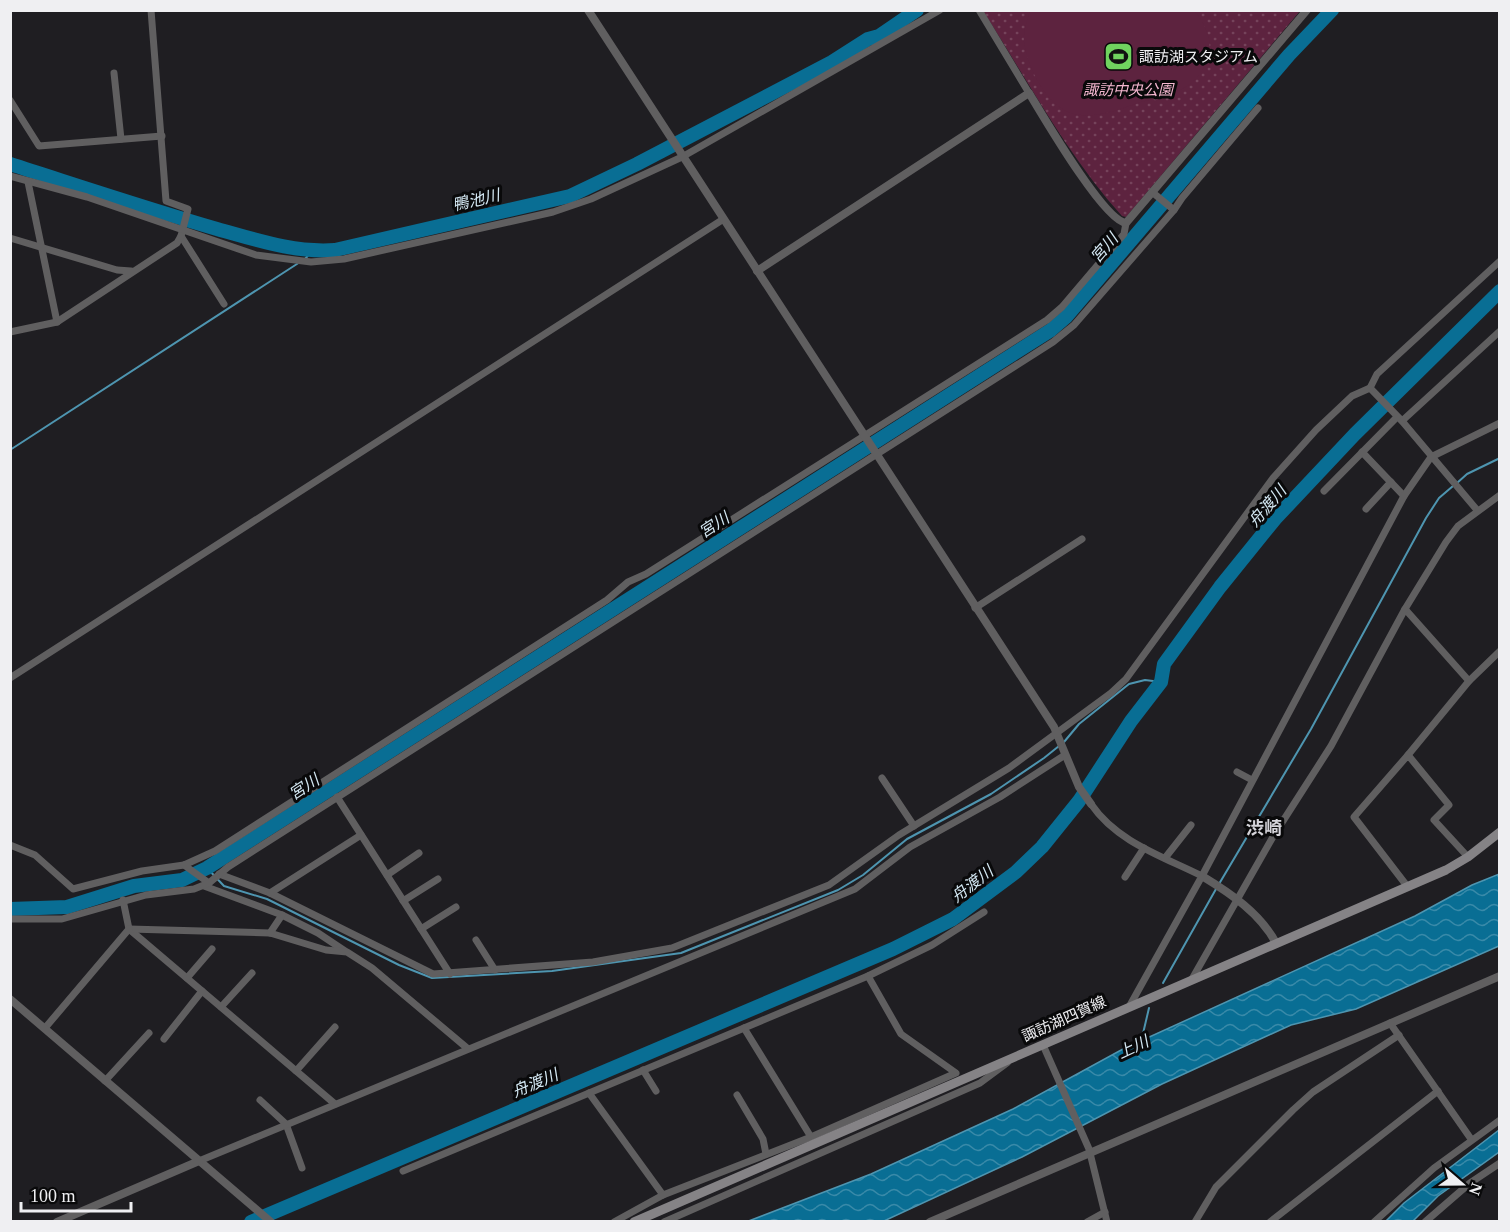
<svg xmlns="http://www.w3.org/2000/svg" width="1510" height="1232" font-family="'Times New Roman','Noto Sans JP',serif">
<defs>
<pattern id="park-dots" width="8" height="8" patternUnits="userSpaceOnUse" patternTransform="scale(1.5)"><rect width="8" height="8" fill="#5d233f"/><path d="M2 2h.1M6 6h.1" fill="none" stroke="#75435b" stroke-width="1.8" stroke-linecap="round"/></pattern>
<pattern id="water-waves" width="16" height="10" patternUnits="userSpaceOnUse" patternTransform="scale(1.5)"><rect width="16" height="10" fill="#096e94"/><path d="M0 5q4-4 8 0t8 0" fill="none" stroke="#398aa9"/></pattern>
</defs>
<rect width="100%" height="100%" fill="#1f1e22"/>
<!-- park -->
<path fill="url(#park-dots)" d="M983,11H1300L1126,217L1122,216C1067,155 1027,79 983,11Z"/>
<!-- pitch -->
<path fill="#5d233f" d="M1194,10C1205,25 1213,38 1208,56C1198,91 1172,93 1141,102C1120,109 1097,119 1074,114C1047,107 1027,67 1024,42C1023,32 1027,20 1030,11Z"/>
<!-- water -->
<g fill="url(#water-waves)" stroke="#4e95b0" stroke-width="1.5">
<polygon points="1499,874 1499,946 1356,1009 1291,1025 1162,1084 1022,1157 884,1221 746,1222 871,1174 1013,1109 1123,1049 1415,916 1472,885"/>
<polygon points="1499,1130 1499,1152 1438,1196 1413,1221 1386,1221 1404,1203"/>
</g>
<g fill="none" stroke-linecap="round" stroke-linejoin="round">
<!-- stream -->
<g stroke="#4e95b0" stroke-width="2">
<polyline points="903,10 906,16"/>
<polyline points="305,259 311,252"/>
<polyline points="10,450 300,262"/>
<polyline points="1457,483 1467,474 1500,458"/>
<polyline points="207,868 224,886 267,899 399,965 432,978 552,971 681,953 838,890 863,875 907,839 991,794 1044,758 1064,742 1079,724 1129,684 1145,680 1161,682"/>
<polyline points="1219,884 1311,729 1426,518 1439,498 1453,486"/>
<polyline points="1163,983 1216,889"/>
<polyline points="1141,1042 1149,1008"/>
</g>
<!-- river -->
<g stroke="#096e94" stroke-width="14">
<path d="M10,164C79,186 148,209 217,229C257,240 294,253 335,250L570,196L637,164L832,62L868,39L879,36L917,10"/>
<polyline points="10,909 67,907 134,886 182,880 207,868 1051,330 1066,317 1289,55 1332,10"/>
<polyline points="251,1222 893,949 953,919 1016,872 1042,847 1079,801 1131,721 1161,682 1164,664 1220,587 1275,519 1355,434 1500,291"/>
</g>
<!-- minor -->
<g stroke="#605f60" stroke-width="7">
<polyline points="151,10 166,201 188,209 181,236 224,304"/>
<polyline points="979,10 1029,93"/>
<polyline points="114,73 121,139"/>
<polyline points="10,100 39,146 162,136"/>
<polyline points="10,176 87,197 256,255 311,262 344,259 553,212 591,199 682,157 940,10"/>
<polyline points="28,182 57,322"/>
<polyline points="1152,192 1174,210"/>
<polyline points="10,238 117,270 131,271"/>
<polyline points="10,332 57,322 177,243 181,236"/>
<polyline points="1370,388 1402,421 1477,510"/>
<polyline points="1402,421 1500,331"/>
<polyline points="1362,452 1404,496"/>
<polyline points="1324,491 1397,417"/>
<polyline points="1366,509 1391,482"/>
<polyline points="975,608 1082,539"/>
<polyline points="1405,609 1469,681"/>
<polyline points="10,678 722,220"/>
<polyline points="1408,755 1469,681 1500,651"/>
<polyline points="1237,772 1252,780"/>
<polyline points="882,778 914,826"/>
<polyline points="337,797 450,974"/>
<path d="M1091,804C1117,842 1162,856 1202,876L1129,1007"/>
<polyline points="10,845 35,855 73,889 142,871 184,865 215,851 607,600 628,582 646,574 1047,320 1062,307 1124,234 1126,223"/>
<polyline points="1165,858 1191,825"/>
<polyline points="184,865 209,883"/>
<polyline points="219,874 270,893 433,974 593,962 672,948 829,885 899,835 1009,768 1111,693 1126,679 1273,478 1316,430 1352,396 1370,388 1377,374 1500,261"/>
<polyline points="387,875 419,853"/>
<polyline points="1202,876 1404,496 1431,457 1500,423"/>
<polyline points="1125,877 1144,848"/>
<polyline points="204,886 282,915 318,933 345,951"/>
<polyline points="1407,886 1354,817 1408,755 1449,805 1434,820 1468,857"/>
<polyline points="270,893 361,835"/>
<polyline points="123,900 129,929 335,1104"/>
<polyline points="403,901 438,879"/>
<polyline points="10,919 62,919 146,895 194,889 209,883 228,867 1053,342 1074,325 1174,210 1182,198 1258,108"/>
<polyline points="129,929 270,933 326,950 347,952 372,968 467,1048"/>
<polyline points="421,929 456,907"/>
<polyline points="270,933 282,915"/>
<polyline points="476,940 495,970"/>
<polyline points="187,978 212,949"/>
<polyline points="1192,979 1274,835 1331,746 1405,609 1446,542 1458,526 1500,495"/>
<polyline points="221,1007 252,973"/>
<polyline points="1390,1023 1471,1139"/>
<polyline points="45,1028 129,929"/>
<polyline points="744,1028 811,1137"/>
<polyline points="164,1039 202,991"/>
<polyline points="1043,1045 1089,1149 1107,1222"/>
<polyline points="643,1070 656,1091"/>
<polyline points="296,1071 335,1027"/>
<polyline points="105,1081 149,1033"/>
<polyline points="589,1093 663,1195"/>
<polyline points="737,1095 763,1139 766,1154"/>
<polyline points="260,1100 286,1124 302,1168"/>
<polyline points="199,1161 855,889 910,847 1000,797 1065,755"/>
<polyline points="403,1171 868,976 932,945 984,912"/>
<polyline points="614,1222 663,1195 811,1137 956,1073 901,1034 868,976"/>
<polyline points="664,1222 980,1083 1007,1063"/>
<polyline points="1087,1222 1105,1212"/>
<polyline points="1195,1222 1216,1187 1293,1110 1313,1092 1399,1035"/>
<polyline points="1270,1222 1438,1091"/>
<polyline points="1374,1222 1434,1168 1500,1120"/>
<polyline points="1425,1222 1470,1183 1500,1163"/>
</g>
<!-- tertiary -->
<g stroke="#605f60" stroke-width="8">
<polyline points="588,10 1054,727 1079,787 1091,804"/>
<path d="M757,271L1029,93C1043,116 1104,221 1126,223L1307,10"/>
<path d="M1202,876C1230,893 1260,913 1276,943"/>
<polyline points="10,999 271,1222"/>
<polyline points="57,1222 199,1161"/>
<polyline points="930,1222 1500,976"/>
</g>
<!-- secondary -->
<polyline stroke="#858386" stroke-width="9" points="634,1222 1446,870 1468,857 1500,832"/>
</g>
<!-- icons -->
<defs>
<symbol id="stadium-square" viewBox="-11 -11 22 22"><rect x="-9" y="-9" width="18" height="18" rx="4" fill="#70d35f" stroke="#09090a"/><path d="M0-5a6.5 5 0 1 0 0 10a6.5 5 0 1 0 0-10ZM-3.5-1.8h7v3.6h-7Z" fill="#111"/></symbol>
</defs>
<g fill-rule="evenodd">
<use href="#stadium-square" x="1102" y="40" width="33" height="33"/>
</g>
<g text-anchor="middle" dominant-baseline="central" stroke-width="6" stroke-linejoin="round" paint-order="stroke">
<!-- poi labels -->
<g font-size="15" fill="#efeff2" stroke="#09090a" text-anchor="start">
<text x="1139" y="57">諏訪湖スタジアム</text>
</g>
<!-- park labels -->
<g font-size="15" font-style="italic" fill="#f5b7d0" stroke="#09090a">
<text x="1128" y="90">諏訪中央公園</text>
</g>
<!-- street labels -->
<g font-size="15" fill="#efeff2" stroke="#09090a">
<text transform="translate(1064 1019) rotate(-24)">諏訪湖四賀線</text>
</g>
<!-- water labels -->
<g font-size="16" font-style="italic" fill="#d4e8f3" stroke="#09090a">
<text transform="translate(476 200) rotate(-13)">鴨池川</text>
<text transform="translate(1104 248) rotate(-49)">宮川</text>
<text transform="translate(1267 506) rotate(-49)">舟渡川</text>
<text transform="translate(714 525) rotate(-33)">宮川</text>
<text transform="translate(304 787) rotate(-33)">宮川</text>
<text transform="translate(972 884) rotate(-38)">舟渡川</text>
<text transform="translate(1133 1047) rotate(-25)">上川</text>
<text transform="translate(535 1083) rotate(-23)">舟渡川</text>
</g>
<!-- quarter labels -->
<g font-size="18" font-weight="bold" fill="#d5d4da" stroke="#09090a">
<text x="1264" y="828">渋崎</text>
</g>
</g>
<!-- border -->
<rect width="1510" height="1232" fill="none" stroke="#efeff2" stroke-width="24"/>
<!-- north arrow -->
<g transform="translate(1462 1184) rotate(110)" stroke="#09090a" stroke-width="4.5" paint-order="stroke">
<path d="M0-4.5L10 22L0 15L-10 22Z" fill="#efeff2"/>
<text y="-9" font-size="16" font-weight="bold" text-anchor="middle" fill="#efeff2">N</text>
</g>
<!-- scale -->
<path d="M21 1202v9h110v-9" fill="none" stroke="#efeff2" stroke-width="3"/>
<text x="30" y="1202" font-size="18" fill="#efeff2" stroke="#09090a" stroke-width="4.5" paint-order="stroke">100 m</text>
</svg>
